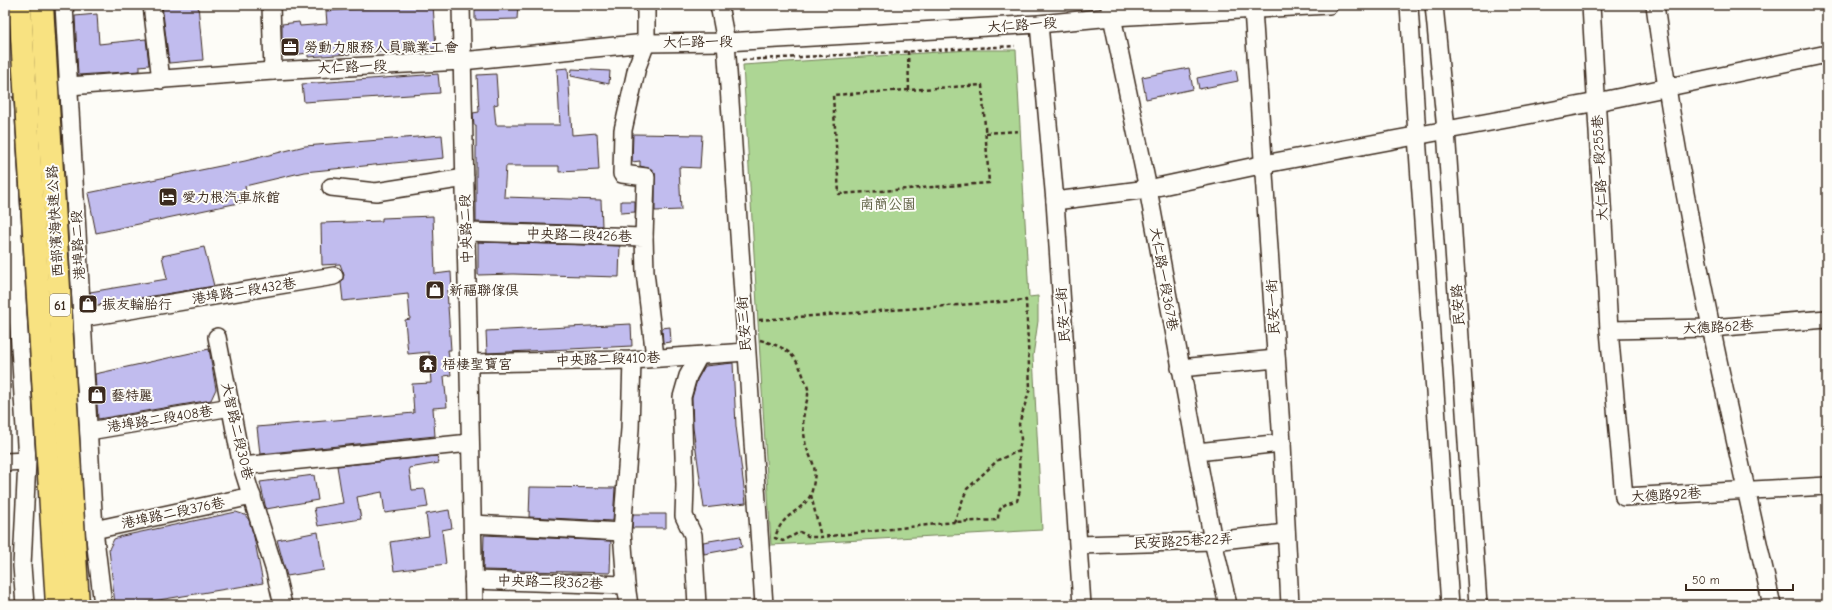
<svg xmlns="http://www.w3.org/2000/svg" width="1832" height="610" font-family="'Comic Neue','LXGW WenKai TC',sans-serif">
<rect width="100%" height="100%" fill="#fdfcf7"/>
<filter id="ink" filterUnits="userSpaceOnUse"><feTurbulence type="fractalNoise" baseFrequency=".025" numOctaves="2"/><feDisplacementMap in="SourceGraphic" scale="8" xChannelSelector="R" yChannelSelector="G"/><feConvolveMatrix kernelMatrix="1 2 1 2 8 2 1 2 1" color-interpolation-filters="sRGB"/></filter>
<g filter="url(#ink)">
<!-- green -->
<polygon fill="#add694" stroke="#748059" points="969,50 1016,50 1029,297 1038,296 1038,321 1033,356 1042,530 771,545 743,65"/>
<!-- building -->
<g fill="#c1bcee" stroke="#3b2a1e">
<polygon points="162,5 198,5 203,60 169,63"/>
<polygon points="410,5 433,5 436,48 308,57 308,53 292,55 282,49 282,24 299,22 300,26 327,24 326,11"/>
<polygon points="475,5 518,5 517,19 475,20"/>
<polygon points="97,14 99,44 146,39 149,65 140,66 140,71 78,75 75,16"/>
<polygon points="568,68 572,135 597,133 599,170 559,172 559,166 506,166 504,197 601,200 602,226 476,222 476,125 474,125 473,113 479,112 477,75 496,74 498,104 494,105 496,125 560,125 557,69"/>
<polygon points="1189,68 1193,89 1146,99 1142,77"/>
<polygon points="572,69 610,71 609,84 571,76"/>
<polygon points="1236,70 1238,81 1199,89 1197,78"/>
<polygon points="438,74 440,93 304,102 302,84"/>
<polygon points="633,134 702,135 700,168 679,167 681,210 655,211 655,173 651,169 640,166 640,161 632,162"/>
<polygon points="442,135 444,158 304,172 245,186 248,201 96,233 88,193 245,161 305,146"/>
<polygon points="621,201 635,201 635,212 621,213"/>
<polygon points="433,216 435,274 451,272 452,290 447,291 451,350 448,350 451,375 444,376 447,407 433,408 435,436 260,454 257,427 414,413 412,384 431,383 429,352 408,354 405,320 410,319 408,294 343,301 341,283 344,275 340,264 322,265 321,223 382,221 382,218"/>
<polygon points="478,242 620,246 619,277 513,274 478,275"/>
<polygon points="204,247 214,286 92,306 90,292 167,279 162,256"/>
<polygon points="631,324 632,346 487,353 486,331"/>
<polygon points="670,327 671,342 663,343 662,328"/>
<polygon points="209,349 216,389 211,400 98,419 95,374"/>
<polygon points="733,363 736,426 746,503 704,508 693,428 692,398 697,380 705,366"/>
<polygon points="437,456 439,463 409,468 412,490 425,489 428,507 385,513 382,492 357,497 361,519 318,526 314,508 343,503 337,466"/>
<polygon points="314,475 318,500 266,509 260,482"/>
<polygon points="530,487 615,488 613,521 529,517"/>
<polygon points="449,510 452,528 442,530 446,564 394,571 390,542 429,536 426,514"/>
<polygon points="236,512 245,515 249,520 254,537 263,583 128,605 115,605 109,549 114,539 122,536"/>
<polygon points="633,514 666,514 666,528 632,528"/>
<polygon points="318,532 324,570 287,576 277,540"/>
<polygon points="484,535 611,541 610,573 483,570"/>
<polygon points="740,536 742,547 704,554 703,542"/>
</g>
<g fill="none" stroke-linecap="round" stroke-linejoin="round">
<defs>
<g id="minor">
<polyline points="64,5 94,530 103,605"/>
<polyline points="152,5 161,80"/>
<polyline points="271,5 273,71"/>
<polyline points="461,5 474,605"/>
<polyline points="719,5 726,42 764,605"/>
<polyline points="1409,5 1417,136 1450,605"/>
<polyline points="1434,5 1446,130 1478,605"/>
<polyline points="1591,5 1609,330 1624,497 1827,486"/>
<path d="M1655,5C1682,207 1727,406 1772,605"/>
<polyline points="1110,7 1148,189 1213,541 1228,605"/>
<polyline points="1253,9 1282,443 1290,605"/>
<polyline points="1039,24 1055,201 1082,605"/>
<polyline points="5,88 69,86 273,71 462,61 646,43 726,42 1039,24 1112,17 1329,5"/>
<polyline points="5,102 27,461 22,566 25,605"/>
<polyline points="331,187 376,192 465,178"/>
<polyline points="1055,201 1148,189 1265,164 1597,102 1827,54"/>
<polyline points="466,232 644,237 645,272 655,357"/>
<polyline points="644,237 646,177 622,174 623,130 637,67 646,43 646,5"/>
<polyline points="82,318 334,276"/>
<polyline points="1609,330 1710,328 1827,319"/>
<polyline points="217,337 242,466 275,571 283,605"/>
<polyline points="469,363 632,360 746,352"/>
<polyline points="1180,368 1276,359"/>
<polyline points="89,431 231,407"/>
<polyline points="1197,452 1282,443"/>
<polyline points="5,462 27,461"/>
<polyline points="242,466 470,443"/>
<polyline points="473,524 622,532"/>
<polyline points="94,530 252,496"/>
<polyline points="1079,545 1213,541 1286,533"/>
<polyline points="473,580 626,585"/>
<polyline points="629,605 626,585 622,532 630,429 632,360"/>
<polyline points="697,605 693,535 684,516 685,485 682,397 688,376 699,356"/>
</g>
</defs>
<!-- minor casing -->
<use href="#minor" stroke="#3b2a1e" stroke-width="20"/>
<!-- path -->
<g stroke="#3b2a1e" stroke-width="2.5" stroke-dasharray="4 3" stroke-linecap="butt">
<polyline points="908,51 909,90"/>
<polyline points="742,60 1015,46"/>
<polygon points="982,85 989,183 839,194 833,95"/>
<polyline points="986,133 1021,131"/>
<path d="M759,320L1026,300L1030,388L1019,424L1021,439L1019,451L998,460L967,489L954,522L998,520C998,506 1005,503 1017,501L1020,490L1019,451"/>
<path d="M760,340C784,347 794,351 803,375C804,379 807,384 808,389C809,398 805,405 804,413C802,422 804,432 805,441C806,450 812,458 814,467C816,473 813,488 811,494C803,512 782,512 775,538L783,541L800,532L810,537H821L954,522"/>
<polyline points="811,495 821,537"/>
</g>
<!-- minor -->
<use href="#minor" stroke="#fdfcf7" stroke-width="17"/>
<defs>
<g id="highway-bridge">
<polyline points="20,5 57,605"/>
<polyline points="42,5 78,605"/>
</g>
</defs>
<!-- highway-bridge casing -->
<use href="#highway-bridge" stroke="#3b2a1e" stroke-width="25" stroke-linecap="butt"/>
<!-- highway-bridge -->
<use href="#highway-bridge" stroke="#f8e281" stroke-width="22"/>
</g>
</g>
<!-- icons -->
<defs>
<symbol id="office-square" viewBox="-11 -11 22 22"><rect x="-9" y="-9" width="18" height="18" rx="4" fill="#3b2a1e" stroke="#fdfcf7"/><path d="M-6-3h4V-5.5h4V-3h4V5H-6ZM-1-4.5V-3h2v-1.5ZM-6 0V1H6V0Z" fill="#fff"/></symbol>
<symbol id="hotel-square" viewBox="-11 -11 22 22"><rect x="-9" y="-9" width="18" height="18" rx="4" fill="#3b2a1e" stroke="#fdfcf7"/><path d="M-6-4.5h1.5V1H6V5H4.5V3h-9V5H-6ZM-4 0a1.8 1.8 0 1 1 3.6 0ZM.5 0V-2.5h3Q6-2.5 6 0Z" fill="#fff"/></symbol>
<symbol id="shop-square" viewBox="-11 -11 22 22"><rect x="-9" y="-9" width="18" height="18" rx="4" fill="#3b2a1e" stroke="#fdfcf7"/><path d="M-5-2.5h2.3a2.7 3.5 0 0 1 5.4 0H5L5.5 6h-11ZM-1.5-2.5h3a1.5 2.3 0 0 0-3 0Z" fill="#fff"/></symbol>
<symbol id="temple-square" viewBox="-11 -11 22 22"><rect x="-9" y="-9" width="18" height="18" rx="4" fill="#3b2a1e" stroke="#fdfcf7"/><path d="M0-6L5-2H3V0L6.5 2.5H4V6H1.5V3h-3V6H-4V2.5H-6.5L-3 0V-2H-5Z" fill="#fff"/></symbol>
</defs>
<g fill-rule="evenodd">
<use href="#office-square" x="279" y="36" width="22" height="22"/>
<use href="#hotel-square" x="157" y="186" width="22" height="22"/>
<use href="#shop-square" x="424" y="279" width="22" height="22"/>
<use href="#shop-square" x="77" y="293" width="22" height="22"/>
<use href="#temple-square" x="417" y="353" width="22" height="22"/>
<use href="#shop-square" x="86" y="384" width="22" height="22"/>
</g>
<g text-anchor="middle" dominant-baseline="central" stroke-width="4" stroke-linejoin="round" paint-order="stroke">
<!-- shield labels -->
<rect fill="#fdfcf7" stroke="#75695f" stroke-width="1" x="50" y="294" width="20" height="22" rx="3"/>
<g font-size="13" font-weight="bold" fill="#3b2a1e">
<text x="60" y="305">61</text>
</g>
<!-- street labels -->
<g font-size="14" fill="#3b2a1e" stroke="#fdfcf7">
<text transform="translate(1022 25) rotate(-4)">大仁路一段</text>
<text transform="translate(698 42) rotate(-1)">大仁路一段</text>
<text transform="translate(352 67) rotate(-3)">大仁路一段</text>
<text transform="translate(1600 168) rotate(-93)">大仁路一段255巷</text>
<text transform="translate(55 221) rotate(-93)">西部濱海快速公路</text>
<text transform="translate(466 229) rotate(-92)">中央路二段</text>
<text transform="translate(579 235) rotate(2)">中央路二段426巷</text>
<text transform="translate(78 245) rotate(-93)">港埠路二段</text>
<text transform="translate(1164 279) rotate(80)">大仁路一段367巷</text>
<text transform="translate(244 291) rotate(-9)">港埠路二段432巷</text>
<text transform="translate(1458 305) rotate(-94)">民安路</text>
<text transform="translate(1273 307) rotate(-93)">民安一街</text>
<text transform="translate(1063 315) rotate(-94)">民安二街</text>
<text transform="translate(744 324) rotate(-94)">民安三街</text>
<text transform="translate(1718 327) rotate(-3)">大德路62巷</text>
<text transform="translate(608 359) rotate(-2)">中央路二段410巷</text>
<text transform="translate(160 419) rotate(-9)">港埠路二段408巷</text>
<text transform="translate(237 431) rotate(77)">大智路二段30巷</text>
<text transform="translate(1666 495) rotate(-3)">大德路92巷</text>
<text transform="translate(173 513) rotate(-12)">港埠路二段376巷</text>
<text transform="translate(1183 541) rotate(-3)">民安路25巷22弄</text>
<text transform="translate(550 582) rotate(2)">中央路二段362巷</text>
</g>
<!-- poi labels -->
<g font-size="14" fill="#3b2a1e" stroke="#fdfcf7" text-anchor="start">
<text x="304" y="47">勞動力服務人員職業工會</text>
<text x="182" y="197">愛力根汽車旅館</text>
<text x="449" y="290">新福聯傢俱</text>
<text x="102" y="304">振友輪胎行</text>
<text x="442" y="364">梧棲聖寶宮</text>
<text x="111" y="395">藝特麗</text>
</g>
<!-- park labels -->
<g font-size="14" fill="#5d5e41" stroke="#fdfcf7">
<text x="888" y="204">南簡公園</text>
</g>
</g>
<!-- margin -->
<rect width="1832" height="610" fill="none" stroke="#fdfcf7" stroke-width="20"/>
<rect x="10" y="10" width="1812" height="590" fill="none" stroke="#3b2a1e" stroke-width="1.5" filter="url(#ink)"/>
<!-- scale -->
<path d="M1686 584v6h107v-6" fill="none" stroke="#3b2a1e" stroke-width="2"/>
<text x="1692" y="584" font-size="12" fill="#3b2a1e" stroke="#fdfcf7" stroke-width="3" paint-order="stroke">50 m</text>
</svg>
